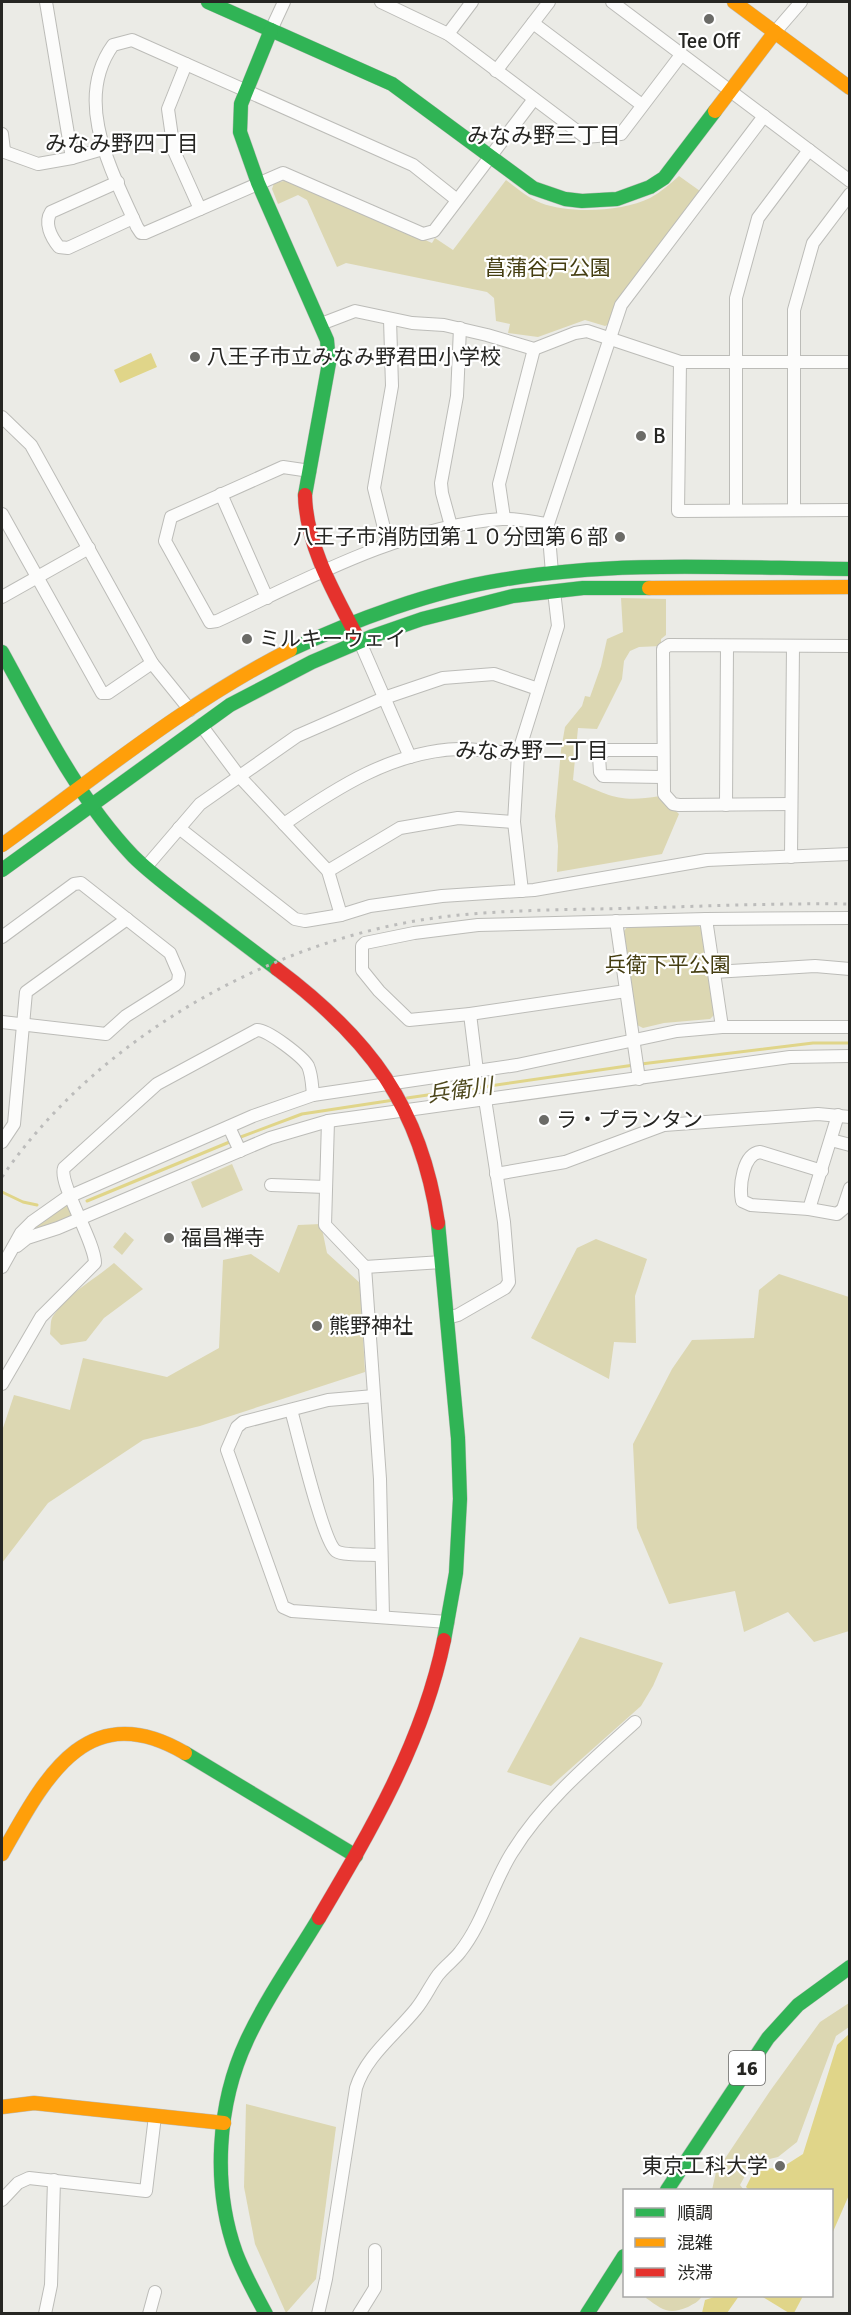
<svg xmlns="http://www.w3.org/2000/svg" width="851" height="2315" font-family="Signika,'Noto Sans JP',sans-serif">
<rect width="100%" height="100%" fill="#ebebe6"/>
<!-- green -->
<g fill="#dcd7b2">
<path d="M679,176L700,191L610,324L605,326L585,320L538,337L508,333L510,324L496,321L494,298L487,292L346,263L337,267L307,200L298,195L278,204L272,189L274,183L289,180L432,243L435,238L453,250L506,180C517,188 528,198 541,203C569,214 622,212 650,198C661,192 670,184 679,176Z"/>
<path d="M621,598L666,599V635L661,639V646L639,647L630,651L624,661L622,679L597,729L578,728L573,780C610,796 619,803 660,796L679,814L662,854L557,872L558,846L555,816L561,750L565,727L582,706L585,696L590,697L601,666L607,639L623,632Z"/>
<polygon points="697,924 703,930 715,1014 710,1019 664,1023 643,1028 637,1025 624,931 628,926"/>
<polygon points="232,1164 243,1190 202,1208 191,1182"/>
<polygon points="67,1203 73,1217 32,1232 30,1229"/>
<polygon points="321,1224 327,1253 360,1283 365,1372 200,1426 143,1440 48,1503 2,1563 2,1490 3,1486 2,1431 14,1395 70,1410 83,1358 167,1377 219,1348 223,1260 251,1254 279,1273 298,1225"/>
<polygon points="125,1232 134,1240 122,1255 113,1247"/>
<polygon points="596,1239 647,1259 635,1296 636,1343 614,1342 609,1379 531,1338 577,1248"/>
<path d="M114,1263L143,1289L104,1318L86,1341L61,1345L50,1334C51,1328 50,1320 53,1316C68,1293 94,1280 114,1263Z"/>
<polygon points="779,1274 849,1297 849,1631 814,1642 788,1612 744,1632 735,1591 669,1604 637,1528 633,1444 672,1369 692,1340 754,1338 759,1290"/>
<polygon points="580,1637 663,1663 653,1686 641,1706 551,1786 507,1772"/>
<polygon points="849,2003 849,2027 836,2036 797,2142 778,2157 752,2163 740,2185 744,2190 712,2190 716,2172 770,2091 820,2022"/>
<polygon points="246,2104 336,2127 316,2279 286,2313 255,2244 244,2187"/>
<path d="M647,2296H702C699,2302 693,2304 688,2307C668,2315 663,2310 646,2298Z"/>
</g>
<!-- water -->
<g fill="#e0d589">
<polygon points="151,353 157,367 120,383 114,370"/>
<polygon points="849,2034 849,2195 832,2234 832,2190 749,2190 746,2187 755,2169 781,2168 803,2154 837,2045"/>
<polygon points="717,2296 739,2296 727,2313 702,2313 705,2300"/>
<polygon points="761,2296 803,2296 794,2313 789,2313"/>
</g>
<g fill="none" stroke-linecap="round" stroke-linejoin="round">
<!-- stream -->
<g stroke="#e0d589" stroke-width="3">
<polyline points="641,1064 813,1043 850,1043"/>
<polyline points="407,1098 634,1065"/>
<polyline points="238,1138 302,1114 394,1100"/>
<polyline points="2,1192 23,1202 37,1205"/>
<polyline points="87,1201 232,1141"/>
</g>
<defs>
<g id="street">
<polyline points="46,2 72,158"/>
<polyline points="381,2 448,34 585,137 621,134 681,55"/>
<polyline points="612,2 850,181"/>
<polyline points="533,23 642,105"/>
<polyline points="271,30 284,2"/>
<polyline points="775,32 801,2"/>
<polyline points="448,34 472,2"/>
<polyline points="186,64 168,109 174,151 200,209"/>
<polyline points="496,71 549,2"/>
<polyline points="2,134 4,150"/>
<polyline points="2,151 38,164 72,158 103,149"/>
<path d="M118,182L51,212C44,223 51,237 59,247L68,248L133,218"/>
<path d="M457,200L413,165L132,40L113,45C72,102 113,173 137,227L141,233H145L283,173L423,234L434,231L534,99"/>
<polyline points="321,324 355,311 412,323 444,325 487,335 534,349 575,333 587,331 680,362 850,362"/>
<polyline points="680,362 678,511 850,510"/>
<polyline points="2,417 31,445 152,663 190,710"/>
<path d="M310,471L283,467L171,517L165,541L210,622L217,621C305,580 403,526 502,519C516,518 533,522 548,524L552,573"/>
<polyline points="221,494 267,598"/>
<polyline points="736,510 736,298 758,218 809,150"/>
<polyline points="794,510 794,310 813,243 850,194"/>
<polyline points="2,514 102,693 108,693 152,663"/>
<polyline points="504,518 499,484 534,349"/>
<polyline points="548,524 621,305 764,116"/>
<polyline points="451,526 442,493 441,483 457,396 460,328"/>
<polyline points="388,544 374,488 392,386 390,319"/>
<polyline points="2,597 89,548"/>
<polyline points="360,642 410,757"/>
<polyline points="201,725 239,776 328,871 341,915"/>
<polyline points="662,777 603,776 600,772 599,756 606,750 662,750"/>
<polyline points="791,804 679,805 673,804 664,794 663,649 669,645 850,646"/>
<polyline points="726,805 727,646"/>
<path d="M284,824C336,788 393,751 459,749C478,749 499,752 518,754"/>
<polyline points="179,828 295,919 305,921 341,915 370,906 442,896 534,890 707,860 850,854"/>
<polyline points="791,857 793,646"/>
<polyline points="146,867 200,804 297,736 384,698 443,678 494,674 538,689"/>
<polyline points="328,871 400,828 458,818 514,822"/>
<polyline points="522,891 514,822 518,754 558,626 554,591"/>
<polyline points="706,919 722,1027"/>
<polyline points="616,921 639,1079"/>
<polyline points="2,937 74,884 81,883 170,953 179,974 178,982 175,985 126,1016 106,1034 2,1022"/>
<polyline points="714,972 815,966 850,969"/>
<polyline points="626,991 470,1014 409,1020 379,991 362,970 362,946 365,943 414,933 478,925 706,919 850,918"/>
<polyline points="470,1014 477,1071"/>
<polyline points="328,1121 325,1225 365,1267 442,1262"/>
<polyline points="229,1127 240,1151"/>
<polyline points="831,1140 850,1145"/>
<polyline points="2,1142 14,1124 26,992 127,919"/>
<path d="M822,1171L760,1152C743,1154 739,1186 742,1201L751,1205L809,1209L837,1214L843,1209L850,1188"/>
<polyline points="496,1174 565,1162 664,1125 818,1114 850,1117"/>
<polyline points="271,1185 326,1187"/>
<polyline points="809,1209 838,1115"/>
<polyline points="17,1246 27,1238 58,1228 270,1138 328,1121 790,1057 850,1056"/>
<polyline points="2,1267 21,1233 32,1222 66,1198 253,1116 313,1095 517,1065 677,1031 722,1027 850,1027"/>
<polyline points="365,1267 380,1479 383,1617"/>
<polyline points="447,1318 458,1315 505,1288 509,1282 504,1222 485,1099"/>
<path d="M2,1384L41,1317L95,1263C95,1241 58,1183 64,1168L157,1084L257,1030C267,1029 303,1057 308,1066C312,1075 312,1086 313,1095"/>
<polyline points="374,1396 328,1400 243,1422 237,1427 227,1450 283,1607 292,1611 448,1622"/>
<path d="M291,1410C297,1430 323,1542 336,1551C343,1556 371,1554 381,1555"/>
<polyline points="2,2200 18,2183 29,2178 146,2191 155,2116"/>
<polyline points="45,2314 51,2285 54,2180"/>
<polyline points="149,2314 155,2292"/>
<path d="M318,2314L326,2279L356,2088C366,2056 395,2035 416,2009C425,1998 430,1986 438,1975C445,1966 454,1960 460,1952C484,1922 492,1883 513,1851C544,1801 592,1761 635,1722"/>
<polyline points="359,2314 375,2288 375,2250"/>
</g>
<g id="fast">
<polyline points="208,2 392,84 533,188 565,199 582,201 617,199 650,187 664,178 715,111"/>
<polyline points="271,30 241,104 240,132 258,183 327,340 329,363 305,495"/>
<path d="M290,650C354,620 432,591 501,580C616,560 734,568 850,569"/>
<path d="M2,652C41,723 77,797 133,856C149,872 168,886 186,900C216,923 247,946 277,969"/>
<polyline points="2,870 230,705 312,662 373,636 422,619 513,596 583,588 649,588"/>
<polyline points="438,1223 458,1438 460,1499 456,1573 444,1640"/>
<polyline points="185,1753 356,1856"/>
<polyline points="667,2190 768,2038 798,2005 850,1967"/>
<path d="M266,2314C255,2294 244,2274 236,2253C212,2186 217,2104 247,2040C267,1997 295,1958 319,1918"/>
<polyline points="587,2314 624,2256"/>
</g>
<g id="slow">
<polyline points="734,2 850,88"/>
<polyline points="715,111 775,32"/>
<polyline points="649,588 850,587"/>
<path d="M2,845C96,777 187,702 290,650"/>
<path d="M2,1854C44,1780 86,1695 185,1753"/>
<polyline points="2,2107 34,2103 224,2123"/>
</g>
<g id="jam">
<path d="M305,495C306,544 333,591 355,633"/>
<path d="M277,969C369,1038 421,1106 438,1223"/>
<path d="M319,1918C371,1830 423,1742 444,1640"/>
</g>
</defs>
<!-- street casing -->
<use href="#street" stroke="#bcbcb8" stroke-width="14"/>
<!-- fast casing -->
<use href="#fast" stroke="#bcbcb8" stroke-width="15"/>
<!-- slow casing -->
<use href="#slow" stroke="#bcbcb8" stroke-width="15"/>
<!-- jam casing -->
<use href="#jam" stroke="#bcbcb8" stroke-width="15"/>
<!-- street -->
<use href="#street" stroke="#fcfcfb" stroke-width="12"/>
<!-- fast -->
<use href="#fast" stroke="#30b455" stroke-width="14"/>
<!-- slow -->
<use href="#slow" stroke="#ff9f0a" stroke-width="14"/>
<!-- jam -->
<use href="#jam" stroke="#e5322d" stroke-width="14"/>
<!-- rail -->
<path stroke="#bcbcbb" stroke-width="3" stroke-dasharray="3 6" stroke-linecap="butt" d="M2,1177C98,1037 274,938 442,917C507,909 573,910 638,908C709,906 779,903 850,904"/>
</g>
<!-- markers -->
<g fill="#6b6b67" stroke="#fff" stroke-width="2">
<circle cx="709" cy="19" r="6"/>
<circle cx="195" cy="357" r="6"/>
<circle cx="641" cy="436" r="6"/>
<circle cx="620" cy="537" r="6"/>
<circle cx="247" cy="639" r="6"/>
<circle cx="544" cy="1120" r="6"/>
<circle cx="169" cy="1238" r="6"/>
<circle cx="317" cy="1326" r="6"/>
<circle cx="780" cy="2166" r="6"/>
</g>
<g text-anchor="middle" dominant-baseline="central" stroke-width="4.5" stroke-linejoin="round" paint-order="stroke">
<!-- shield labels -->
<rect fill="#fff" stroke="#676765" stroke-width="1.5" x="729" y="2051" width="36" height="34" rx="4.5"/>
<g font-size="20" font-weight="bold" fill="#262623">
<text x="747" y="2068">16</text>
</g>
<!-- poi labels -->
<g font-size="21" fill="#262623" stroke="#fff" text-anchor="start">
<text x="709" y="41" text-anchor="middle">Tee Off</text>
<text x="207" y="357">八王子市立みなみ野君田小学校</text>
<text x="653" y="436">B</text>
<text x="608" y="537" text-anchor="end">八王子市消防団第１０分団第６部</text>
<text x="259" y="639">ミルキーウェイ</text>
<text x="556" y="1120">ラ・プランタン</text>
<text x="181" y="1238">福昌禅寺</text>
<text x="329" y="1326">熊野神社</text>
<text x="768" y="2166" text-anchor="end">東京工科大学</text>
</g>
<!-- park labels -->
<g font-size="21" fill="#453e11" stroke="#fff">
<text x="548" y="268">菖蒲谷戸公園</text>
<text x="668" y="965">兵衛下平公園</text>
</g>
<!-- neighbourhood labels -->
<g font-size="22" fill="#262623" stroke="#fff">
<text x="544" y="135">みなみ野三丁目</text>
<text x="122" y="143">みなみ野四丁目</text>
<text x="532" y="750">みなみ野二丁目</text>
</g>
<!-- water labels -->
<g font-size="22" font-style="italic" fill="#4e481c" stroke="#fff">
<text transform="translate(460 1090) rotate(-8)">兵衛川</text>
</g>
</g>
<!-- border -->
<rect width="851" height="2315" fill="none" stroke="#262623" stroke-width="6"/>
<!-- legend -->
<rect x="623" y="2189" width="210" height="108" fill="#ffffff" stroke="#a8a8a7" stroke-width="1.5"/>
<rect x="635" y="2208" width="30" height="9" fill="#30b455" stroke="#a8a8a7" stroke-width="1.5"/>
<text x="677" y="2219" font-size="18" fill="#262623">順調</text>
<rect x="635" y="2238" width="30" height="9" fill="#ff9f0a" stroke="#a8a8a7" stroke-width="1.5"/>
<text x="677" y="2249" font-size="18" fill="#262623">混雑</text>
<rect x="635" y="2268" width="30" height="9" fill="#e5322d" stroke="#a8a8a7" stroke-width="1.5"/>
<text x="677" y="2279" font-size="18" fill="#262623">渋滞</text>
</svg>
